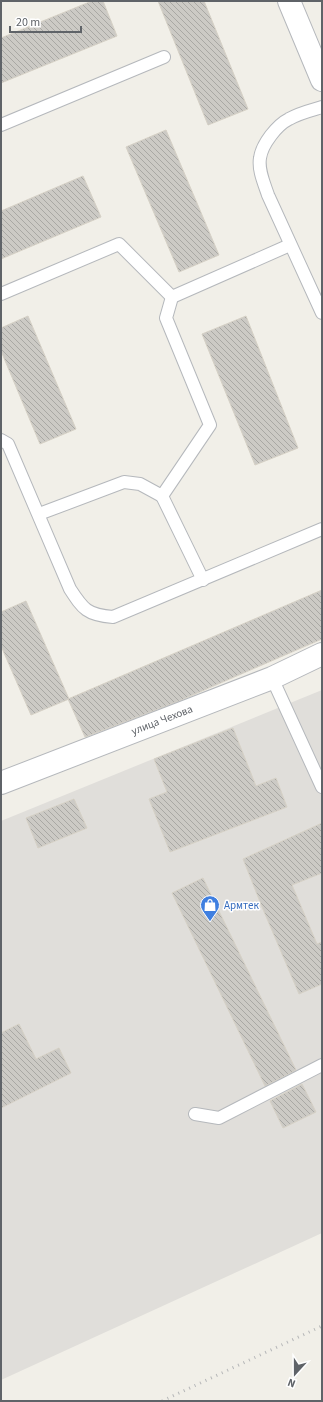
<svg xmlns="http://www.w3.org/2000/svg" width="323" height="1402" font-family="'Source Sans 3',sans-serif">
<defs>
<pattern id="building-back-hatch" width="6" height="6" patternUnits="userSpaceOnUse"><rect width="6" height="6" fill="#cccac5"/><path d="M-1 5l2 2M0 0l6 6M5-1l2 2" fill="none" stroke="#a9a8a4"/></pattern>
</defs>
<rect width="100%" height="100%" fill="#f1efe8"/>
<!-- industrial -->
<polygon fill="#e0deda" points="322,690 322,1233 1,1380 1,821"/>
<!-- building -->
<g fill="url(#building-back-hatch)" stroke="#d6d1c6">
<polygon points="92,1 103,1 117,36 1,83 1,38"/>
<polygon points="158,1 204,1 248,109 208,125"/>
<polygon points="166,130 219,255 179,272 126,147"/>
<polygon points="83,176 101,217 1,259 1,211"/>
<polygon points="28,316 76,429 40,444 1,351 1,328"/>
<polygon points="246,316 298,448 255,465 202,334"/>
<polygon points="322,590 322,639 179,701 85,737 68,699"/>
<polygon points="26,601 69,699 31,715 1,646 1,612"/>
<polygon points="233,728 256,786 276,778 287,807 170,852 149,799 167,792 154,759"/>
<polygon points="74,799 87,828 38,848 26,818"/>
<polygon points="322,823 322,873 292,885 317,944 322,942 322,984 299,994 262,907 243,859"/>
<polygon points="203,878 296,1070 265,1086 172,893"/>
<polygon points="19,1024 36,1059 59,1048 71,1073 1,1108 1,1033"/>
<polygon points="302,1084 316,1112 283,1128 270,1101"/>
</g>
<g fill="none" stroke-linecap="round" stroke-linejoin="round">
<defs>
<g id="service">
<path d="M322,107C312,110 299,113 289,119C277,125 262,144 260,158C258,170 264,183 268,195L322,313"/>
<polyline points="1,125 164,57"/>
<polyline points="1,294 119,244 172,297 290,245"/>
<path d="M1,440L8,444L70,589C83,609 87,615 113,617L322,529"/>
<polyline points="162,496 203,580"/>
<polyline points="39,514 124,482 140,484 162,496 210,425 166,318 172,297"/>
<polyline points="272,678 322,787"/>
<polyline points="195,1114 219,1118 322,1065"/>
</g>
<g id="minor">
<polyline points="289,1 322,80"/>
<polyline points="1,783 272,678 322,654"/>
</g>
</defs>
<!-- service casing -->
<use href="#service" stroke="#b5b8bc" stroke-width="14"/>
<!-- minor casing -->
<use href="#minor" stroke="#b5b8bc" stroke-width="24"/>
<!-- service -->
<use href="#service" stroke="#fff" stroke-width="12"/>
<!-- minor -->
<use href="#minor" stroke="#fff" stroke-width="22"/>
<!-- rail -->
<polyline stroke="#b6b7b8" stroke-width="3" stroke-dasharray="1 5" stroke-linecap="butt" points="162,1401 322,1326"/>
</g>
<!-- icons -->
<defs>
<symbol id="shop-pin" viewBox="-11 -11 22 30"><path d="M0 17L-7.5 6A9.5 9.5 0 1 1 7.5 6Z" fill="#3f7fe0" stroke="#fff"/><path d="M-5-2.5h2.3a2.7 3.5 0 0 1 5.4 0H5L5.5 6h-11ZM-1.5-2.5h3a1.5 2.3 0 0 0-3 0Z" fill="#fff"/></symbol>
</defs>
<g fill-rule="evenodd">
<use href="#shop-pin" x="199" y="894" width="22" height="30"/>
</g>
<g text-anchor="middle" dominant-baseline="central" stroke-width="3" stroke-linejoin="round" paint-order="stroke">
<!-- street labels -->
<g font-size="11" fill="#5f6368" stroke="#fff">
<text transform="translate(162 720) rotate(-21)">улица Чехова</text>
</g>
<!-- shop labels -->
<g font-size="11" fill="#366cbe" stroke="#fff" text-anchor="start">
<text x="224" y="905">Армтек</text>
</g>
</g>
<!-- border -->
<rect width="323" height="1402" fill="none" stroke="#5f6368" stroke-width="4"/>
<!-- north arrow -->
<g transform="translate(295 1374) rotate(201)" stroke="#ffffff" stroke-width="3" paint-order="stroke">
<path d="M0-3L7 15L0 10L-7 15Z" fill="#5f6368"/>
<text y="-6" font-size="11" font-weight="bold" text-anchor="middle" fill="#5f6368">N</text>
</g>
<!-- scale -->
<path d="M10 26v6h71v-6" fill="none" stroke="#5f6368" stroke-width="2"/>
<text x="16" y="26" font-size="12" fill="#5f6368" stroke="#ffffff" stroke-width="3" paint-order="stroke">20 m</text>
</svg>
